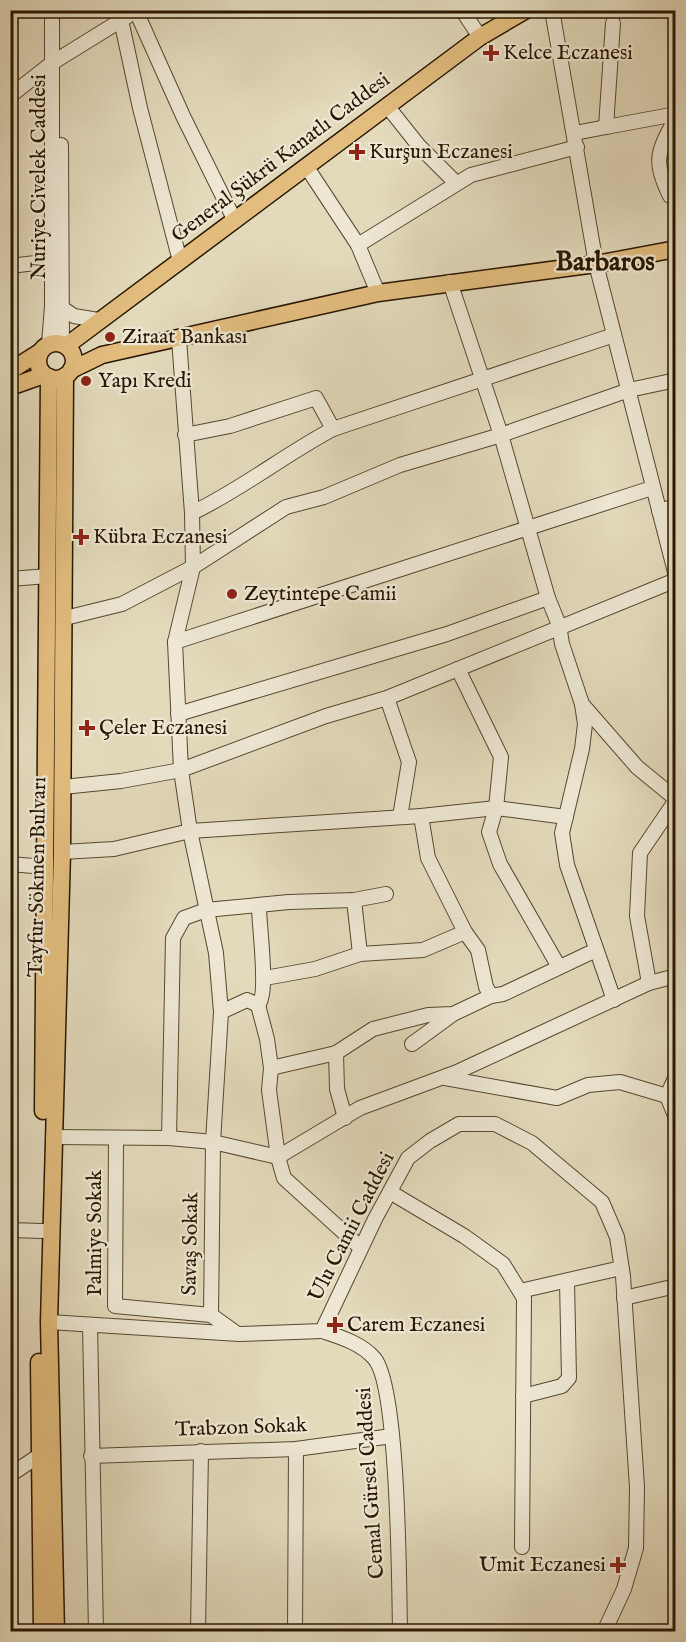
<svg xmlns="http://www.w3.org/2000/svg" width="686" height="1642" font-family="'IM FELL English',serif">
<rect width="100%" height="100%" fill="#e3dabc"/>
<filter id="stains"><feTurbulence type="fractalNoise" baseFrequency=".00333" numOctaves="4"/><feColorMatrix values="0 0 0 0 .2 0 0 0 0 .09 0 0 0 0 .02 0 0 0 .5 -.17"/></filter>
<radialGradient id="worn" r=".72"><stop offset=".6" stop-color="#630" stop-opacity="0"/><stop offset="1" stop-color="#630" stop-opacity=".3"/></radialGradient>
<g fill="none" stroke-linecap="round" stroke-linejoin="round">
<defs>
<g id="minor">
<polyline points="462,10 480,37"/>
<polyline points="552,10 596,264 676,576"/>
<polyline points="136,11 183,116 235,221"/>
<polyline points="121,20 140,108 180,261"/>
<polyline points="613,23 606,127 676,114"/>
<polyline points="10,96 52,63 128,16"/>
<polyline points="388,107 419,146 455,182"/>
<polyline points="575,133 606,127"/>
<polyline points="61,145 62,344"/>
<polyline points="306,166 358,245 378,293"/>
<path d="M670,196C652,160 658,152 676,117"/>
<polyline points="358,245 471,175 577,147"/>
<polyline points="10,266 52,261"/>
<polyline points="450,282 501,435 548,598 559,625 562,644 582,704 585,724 582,749 562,833 567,865 614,1000"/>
<polyline points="62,308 74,316 98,320"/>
<polyline points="179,339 192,513 193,567 175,642 181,770 190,831 216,953 221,1012 213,1142 211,1315 236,1333"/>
<polyline points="49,344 52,306 52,10"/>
<polyline points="185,435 230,426 316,398 333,429"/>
<polyline points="659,511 676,506"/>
<path d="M192,513C242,489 284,455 333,429L614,335"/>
<polyline points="10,579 48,576"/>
<polyline points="65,618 122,604 193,567 286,507 324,497 400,465 501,435 629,390 676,380"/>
<polyline points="175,642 652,488"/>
<polyline points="458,669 501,757 496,808 489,832 500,864 559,967"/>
<polyline points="387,698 409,762 400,817"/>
<polyline points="582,704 637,767 676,799"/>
<polyline points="178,714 447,634 548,598"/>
<polyline points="63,787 121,781 181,770 326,716 387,698 676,580"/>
<polyline points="421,816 428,858 465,932 478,950 486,987 491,996"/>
<polyline points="62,852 114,849 190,831 421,816 496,808 566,817"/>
<polyline points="10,864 45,867"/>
<polyline points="354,900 360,954"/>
<polyline points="265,978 315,969 360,954 423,950 465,932"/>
<polyline points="649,983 637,916 640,853 676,800"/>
<polyline points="258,1005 267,1039 271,1068 269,1090 278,1157 284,1178 361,1248"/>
<path d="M258,1005C269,995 259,926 259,907"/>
<polyline points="221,1012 247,1000 258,1005"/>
<polyline points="412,1044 453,1014"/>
<polyline points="336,1053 337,1089 345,1118"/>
<polyline points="271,1068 336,1053 373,1029 428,1015 453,1014 491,996 503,994 596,950"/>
<polyline points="676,1076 667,1096 676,1118"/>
<polyline points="445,1078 557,1098 588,1085 620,1082 667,1096"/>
<polyline points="53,1137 169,1138 213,1142 278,1157 360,1108 457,1072 649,983 676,976"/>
<polyline points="116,1138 115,1306 211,1315"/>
<polyline points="169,1138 173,938 184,918 206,910 289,902 354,900 386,894"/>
<polyline points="390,1192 464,1236 503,1264 524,1298 522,1547"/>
<polyline points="10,1230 42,1231"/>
<polyline points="520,1291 621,1268"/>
<polyline points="624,1298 676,1286"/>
<polyline points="49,1322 239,1334 322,1331 375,1219 408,1158 430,1141 459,1124 495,1124 532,1143 602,1202 617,1237 623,1276 637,1487 636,1548 624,1589 604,1632"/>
<polyline points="90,1325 96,1632"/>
<path d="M322,1331C340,1337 361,1343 374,1358C399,1385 399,1585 400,1632"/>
<polyline points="523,1396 562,1386 569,1378 567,1281"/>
<polyline points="91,1456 296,1449 392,1436"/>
<polyline points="10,1475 40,1455 48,1455"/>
<polyline points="198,1632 201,1451"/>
<polyline points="295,1632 296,1449"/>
</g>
<g id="major">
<circle cx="56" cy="361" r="18"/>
<polyline points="66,346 480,37 526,10"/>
<polyline points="71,370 102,355 378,293 596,264 676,249"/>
<polyline points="10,371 40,352"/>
<polyline points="10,387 44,375"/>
<polyline points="43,1111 49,377"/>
<polyline points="39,1362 42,1632"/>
<polyline points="56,1632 49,1322 62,852 65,376"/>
</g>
</defs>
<!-- minor casing -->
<use href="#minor" stroke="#574730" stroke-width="16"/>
<!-- major casing -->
<use href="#major" stroke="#281602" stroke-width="19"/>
<!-- minor -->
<use href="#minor" stroke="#ede7d3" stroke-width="14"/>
<!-- major -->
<use href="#major" stroke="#e2bd7e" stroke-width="16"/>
</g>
<!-- markers -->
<g fill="#8f2418" stroke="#ede7d3" stroke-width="2">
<path d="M488 44h6v6h6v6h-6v6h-6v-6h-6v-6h6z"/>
<path d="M354 143h6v6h6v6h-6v6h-6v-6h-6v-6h6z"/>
<circle cx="110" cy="337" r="6"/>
<circle cx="86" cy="381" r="6"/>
<path d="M78 528h6v6h6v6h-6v6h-6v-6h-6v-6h6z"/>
<circle cx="232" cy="594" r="6"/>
<path d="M84 719h6v6h6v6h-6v6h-6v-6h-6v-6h6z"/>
<path d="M332 1316h6v6h6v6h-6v6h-6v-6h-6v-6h6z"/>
<path d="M615 1556h6v6h6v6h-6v6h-6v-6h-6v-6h6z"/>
</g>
<g text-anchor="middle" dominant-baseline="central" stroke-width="4.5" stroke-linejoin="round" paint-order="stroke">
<!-- poi labels -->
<g font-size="21" fill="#281602" stroke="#ede7d3" text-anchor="start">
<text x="503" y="53">Kelce Eczanesi</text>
<text x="369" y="152">Kurşun Eczanesi</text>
<text x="122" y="337">Ziraat Bankası</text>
<text x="98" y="381">Yapı Kredi</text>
<text x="93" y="537">Kübra Eczanesi</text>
<text x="244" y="594">Zeytintepe Camii</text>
<text x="99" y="728">Çeler Eczanesi</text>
<text x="347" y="1325">Carem Eczanesi</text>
<text x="606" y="1565" text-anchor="end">Umit Eczanesi</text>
</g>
<!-- street labels -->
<g font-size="21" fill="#281602" stroke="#ede7d3">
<text transform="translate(281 158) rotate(-37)">General Şükrü Kanatlı Caddesi</text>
<text transform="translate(39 177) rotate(-90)">Nuriye Civelek Caddesi</text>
<text transform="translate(38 877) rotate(-89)">Tayfur Sökmen Bulvarı</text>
<text transform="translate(352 1227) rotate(-63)">Ulu Camii Caddesi</text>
<text transform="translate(95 1233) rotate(-90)">Palmiye Sokak</text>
<text transform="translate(191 1244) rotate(-89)">Savaş Sokak</text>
<text transform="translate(241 1428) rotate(-2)">Trabzon Sokak</text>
<text transform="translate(371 1483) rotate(-94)">Cemal Gürsel Caddesi</text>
</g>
<!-- district labels -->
<g font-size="27" font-weight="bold" fill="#281602" stroke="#ede7d3">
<text x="605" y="263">Barbaros</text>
</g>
</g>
<!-- margin -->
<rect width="686" height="1642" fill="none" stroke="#e3dabc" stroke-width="36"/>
<rect x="12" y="12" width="662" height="1618" fill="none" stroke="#281602" stroke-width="3"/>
<rect x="18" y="18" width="650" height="1606" fill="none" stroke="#281602" stroke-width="1.5"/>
<rect width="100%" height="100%" filter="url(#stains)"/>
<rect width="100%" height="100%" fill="url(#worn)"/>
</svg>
